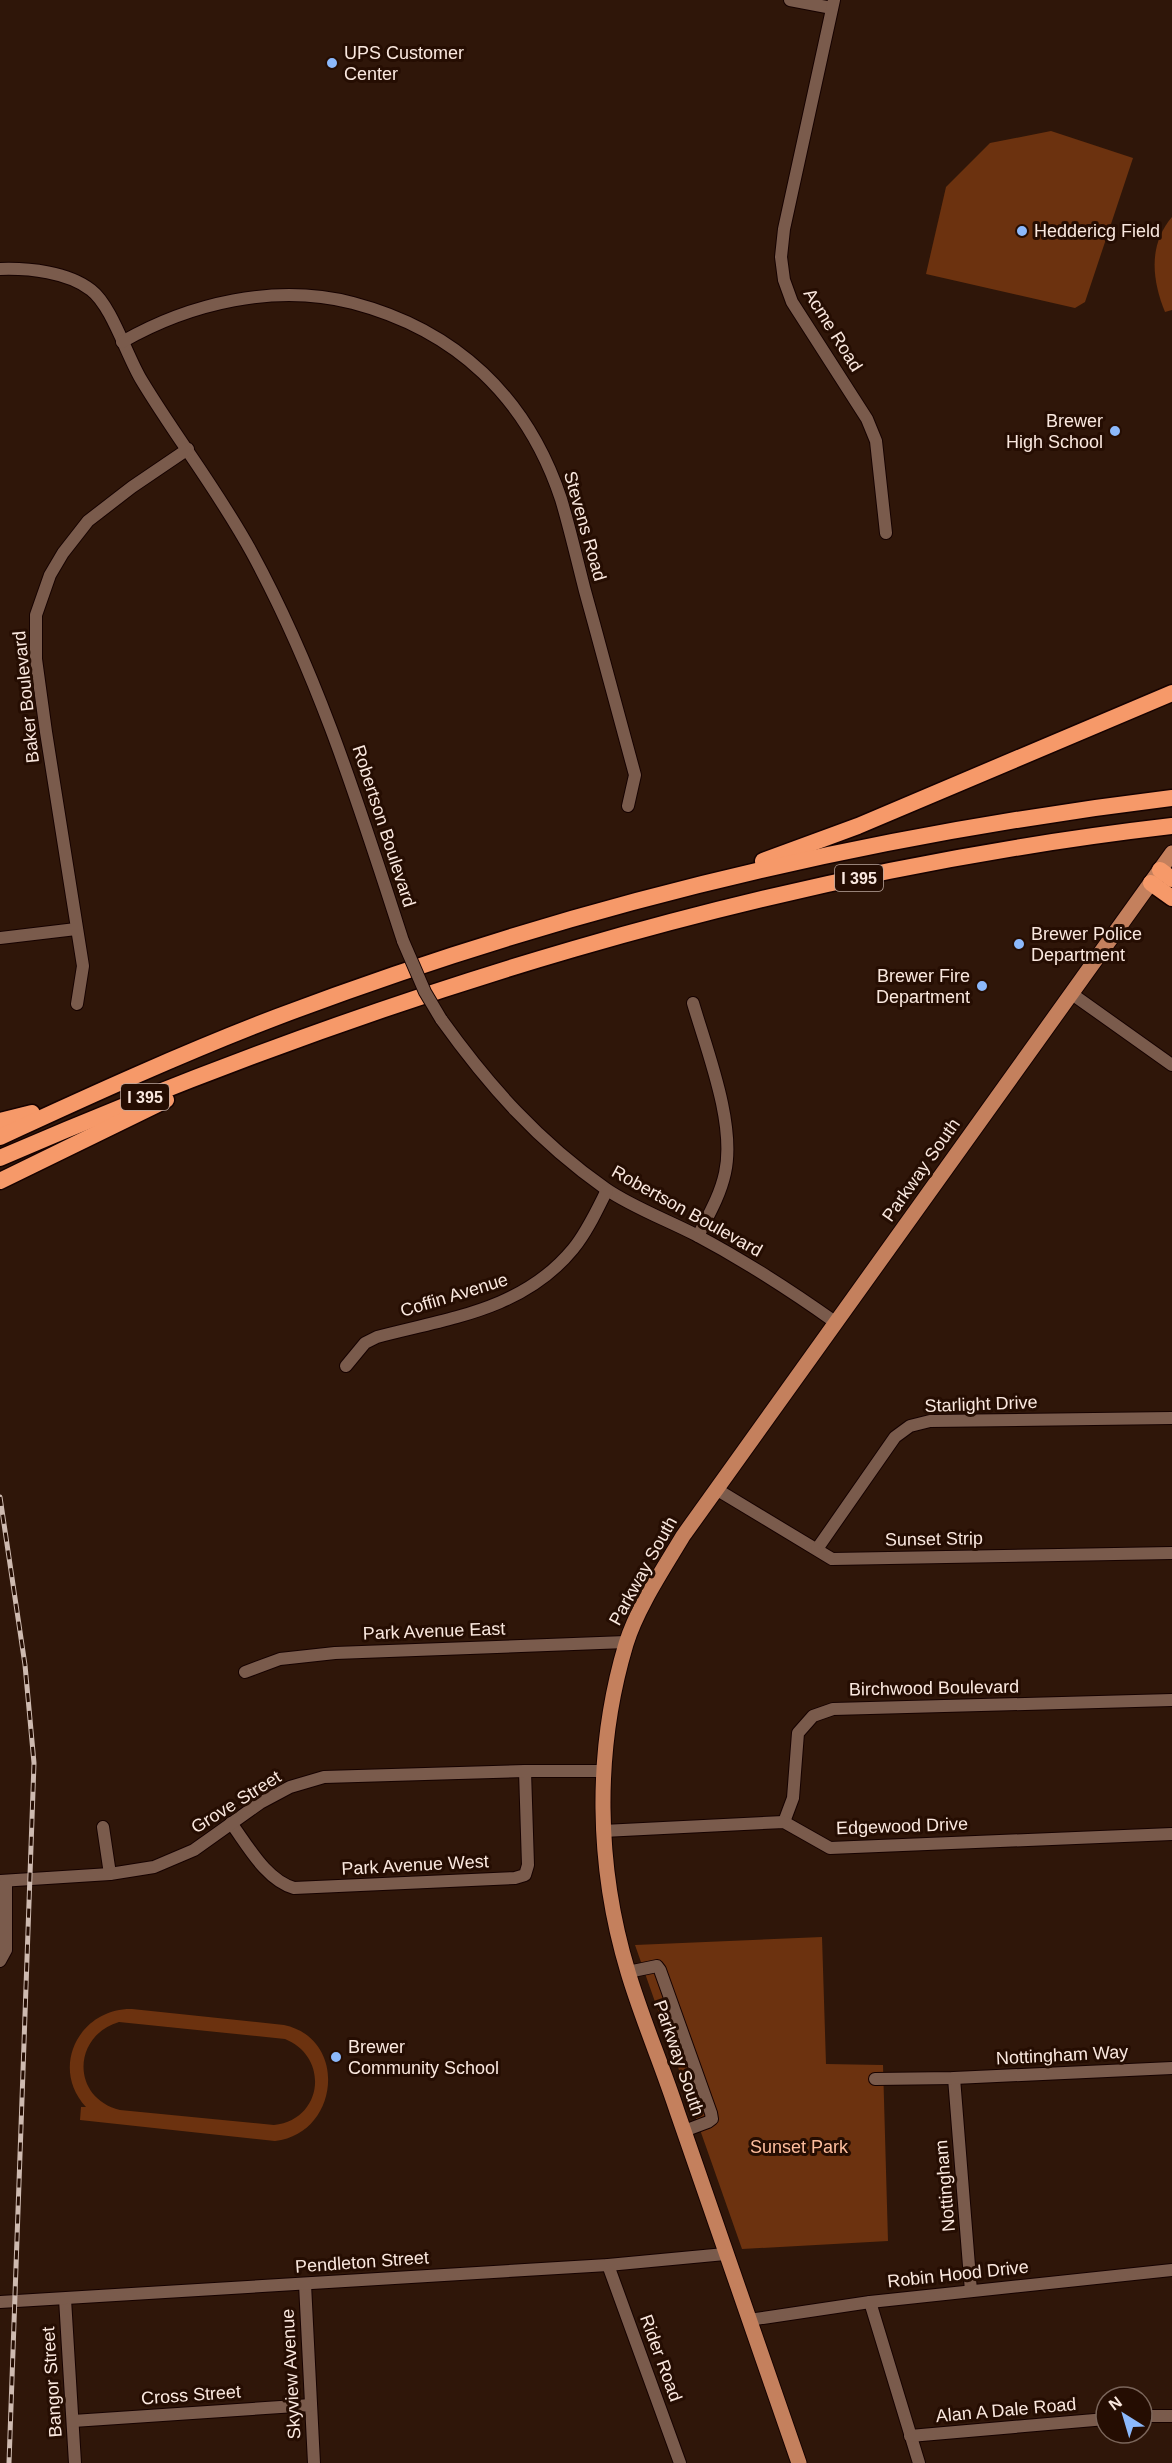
<svg xmlns="http://www.w3.org/2000/svg" width="1172" height="2463" font-family="Arial,sans-serif">
<rect width="100%" height="100%" fill="#2f1609"/>
<!-- green -->
<g fill="#6c320f" fill-rule="evenodd">
<polygon points="1051,131 1133,158 1085,302 1075,308 926,274 946,187 990,143"/>
<path d="M1172,217V310L1165,312C1152,280 1148,245 1172,217Z"/>
<polygon points="822,1937 826,2064 883,2065 888,2241 742,2249 635,1945"/>
<path d="M132,2009L284,2025C349,2039 339,2134 275,2141L80,2120L81,2107H86C49,2067 80,2008 132,2009ZM119,2022L285,2039C330,2057 323,2120 274,2125L120,2110C71,2098 72,2036 119,2022Z"/>
</g>
<g fill="none" stroke-linecap="round" stroke-linejoin="round">
<defs>
<g id="minor">
<polyline points="790,0 832,8"/>
<polyline points="834,0 784,229 781,257 784,280 792,302 867,419 876,441 886,533"/>
<path d="M0,269C29,268 68,272 91,290C112,306 127,357 142,381C177,439 219,492 252,553C319,676 360,809 403,941"/>
<path d="M122,342C190,303 275,283 353,303C456,330 527,397 561,499C570,529 577,560 585,591C602,652 618,713 635,775L628,806"/>
<polyline points="0,938 76,929"/>
<polyline points="1072,994 1172,1065"/>
<path d="M693,1003C707,1051 736,1124 725,1173C720,1196 708,1216 698,1236"/>
<polyline points="77,1004 83,966 46,732 36,659 36,615 50,575 63,553 88,521 132,487 188,449"/>
<path d="M441,1019C489,1086 538,1141 606,1189C632,1207 667,1220 696,1235C745,1261 790,1290 835,1322"/>
<path d="M346,1366L365,1343L377,1337C449,1318 523,1310 573,1249C587,1232 597,1210 607,1190"/>
<polyline points="716,1489 832,1559 1172,1553"/>
<polyline points="817,1549 895,1437 910,1426 930,1421 1172,1418"/>
<polyline points="245,1672 280,1659 335,1653 626,1642"/>
<polyline points="784,1822 793,1798 798,1733 813,1716 833,1709 1172,1700"/>
<path d="M231,1823C248,1846 266,1880 294,1888L515,1878L525,1875L528,1865L525,1771"/>
<polyline points="103,1827 110,1874"/>
<polyline points="603,1831 784,1822 830,1848 1172,1834"/>
<polyline points="0,1881 110,1874 154,1867 194,1850 260,1803 290,1787 324,1777 525,1771 603,1771"/>
<polyline points="0,1961 6,1950 6,1881"/>
<polyline points="628,1972 657,1966 660,1970 711,2113 712,2119 708,2122 684,2131"/>
<polyline points="954,2078 971,2291"/>
<polyline points="875,2079 954,2078 1172,2068"/>
<polyline points="608,2265 680,2463"/>
<polyline points="305,2284 314,2463"/>
<polyline points="65,2299 75,2463"/>
<polyline points="0,2302 608,2265 725,2254"/>
<polyline points="870,2302 919,2463"/>
<polyline points="749,2320 870,2302 1172,2270"/>
<polyline points="1142,2416 1172,2416"/>
<polyline points="73,2421 311,2405"/>
<polyline points="910,2436 1106,2419"/>
</g>
<path id="major" d="M799,2463C758,2346 717,2229 677,2111C662,2065 642,2019 628,1972C596,1866 594,1751 626,1644C637,1608 664,1568 683,1536L1172,853"/>
<g id="highway">
<polyline points="763,861 858,826 1172,693"/>
<polyline points="1160,870 1172,879"/>
<polyline points="1151,883 1172,898"/>
<polyline points="0,1121 32,1113"/>
<path d="M0,1137C91,1095 183,1053 277,1017C564,908 867,835 1172,798"/>
<path d="M0,1158C375,996 765,873 1172,826"/>
<polyline points="0,1181 166,1100"/>
</g>
</defs>
<!-- minor casing -->
<use href="#minor" stroke="#160200" stroke-width="14"/>
<!-- major casing -->
<use href="#major" stroke="#160200" stroke-width="17"/>
<!-- highway casing -->
<use href="#highway" stroke="#160200" stroke-width="19"/>
<!-- minor -->
<use href="#minor" stroke="#7a5b4c" stroke-width="12"/>
<!-- major -->
<use href="#major" stroke="#c4805d" stroke-width="15"/>
<!-- highway -->
<use href="#highway" stroke="#f69969" stroke-width="16"/>
<defs>
<polyline id="rail" points="0,1497 25,1665 34,1763 9,2463"/>
</defs>
<!-- rail casing -->
<use href="#rail" stroke="#cebab0" stroke-width="5"/>
<!-- rail -->
<use href="#rail" stroke="#250d02" stroke-width="3" stroke-dasharray="9" stroke-linecap="butt"/>
<defs>
<polyline id="minor-bridge" points="403,941 425,992 441,1019"/>
</defs>
<!-- minor-bridge casing -->
<use href="#minor-bridge" stroke="#160200" stroke-width="14" stroke-linecap="butt"/>
<!-- minor-bridge -->
<use href="#minor-bridge" stroke="#7a5b4c" stroke-width="12"/>
</g>
<!-- markers -->
<g fill="#8cb9fc" stroke="#250d02" stroke-width="2">
<circle cx="332" cy="63" r="6"/>
<circle cx="1022" cy="231" r="6"/>
<circle cx="1115" cy="431" r="6"/>
<circle cx="1019" cy="944" r="6"/>
<circle cx="982" cy="986" r="6"/>
<circle cx="336" cy="2057" r="6"/>
</g>
<g text-anchor="middle" dominant-baseline="central" stroke-width="6" stroke-linejoin="round" paint-order="stroke">
<!-- shield labels -->
<g fill="#250d02" stroke="#baa69d" stroke-width="1.5">
<rect x="835" y="865" width="48" height="26" rx="4.5"/>
<rect x="121" y="1084" width="48" height="26" rx="4.5"/>
</g>
<g font-size="16" font-weight="bold" fill="#fae8df">
<text x="859" y="878">I 395</text>
<text x="145" y="1097">I 395</text>
</g>
<!-- poi labels -->
<g font-size="18" fill="#fae8df" stroke="#250d02" text-anchor="start">
<text x="344" y="53">UPS Customer<tspan x="344" dy="21">Center</tspan></text>
<text x="1034" y="231">Heddericg Field</text>
<text x="1103" y="421" text-anchor="end">Brewer<tspan x="1103" dy="21">High School</tspan></text>
<text x="1031" y="934">Brewer Police<tspan x="1031" dy="21">Department</tspan></text>
<text x="970" y="976" text-anchor="end">Brewer Fire<tspan x="970" dy="21">Department</tspan></text>
<text x="348" y="2047">Brewer<tspan x="348" dy="21">Community School</tspan></text>
</g>
<!-- street labels -->
<g font-size="18" fill="#fae8df" stroke="#250d02">
<text transform="translate(833 330) rotate(58)">Acme Road</text>
<text transform="translate(585 526) rotate(74)">Stevens Road</text>
<text transform="translate(26 697) rotate(-96)">Baker Boulevard</text>
<text transform="translate(384 826) rotate(72)">Robertson Boulevard</text>
<text transform="translate(921 1170) rotate(-55)">Parkway South</text>
<text transform="translate(687 1211) rotate(29)">Robertson Boulevard</text>
<text transform="translate(454 1295) rotate(-17)">Coffin Avenue</text>
<text transform="translate(981 1404) rotate(-2)">Starlight Drive</text>
<text transform="translate(934 1539) rotate(-1)">Sunset Strip</text>
<text transform="translate(643 1571) rotate(-61)">Parkway South</text>
<text transform="translate(434 1631) rotate(-2)">Park Avenue East</text>
<text transform="translate(934 1688) rotate(-1)">Birchwood Boulevard</text>
<text transform="translate(236 1802) rotate(-32)">Grove Street</text>
<text transform="translate(902 1826) rotate(-2)">Edgewood Drive</text>
<text transform="translate(415 1865) rotate(-3)">Park Avenue West</text>
<text transform="translate(1062 2055) rotate(-3)">Nottingham Way</text>
<text transform="translate(679 2058) rotate(71)">Parkway South</text>
<text transform="translate(945 2186) rotate(-95)">Nottingham</text>
<text transform="translate(362 2262) rotate(-4)">Pendleton Street</text>
<text transform="translate(958 2274) rotate(-6)">Robin Hood Drive</text>
<text transform="translate(661 2358) rotate(70)">Rider Road</text>
<text transform="translate(291 2374) rotate(-93)">Skyview Avenue</text>
<text transform="translate(52 2382) rotate(-94)">Bangor Street</text>
<text transform="translate(191 2395) rotate(-4)">Cross Street</text>
<text transform="translate(1006 2410) rotate(-5)">Alan A Dale Road</text>
</g>
<!-- park labels -->
<g font-size="18" fill="#febe9e" stroke="#250d02">
<text x="799" y="2147">Sunset Park</text>
</g>
</g>
<!-- north arrow -->
<g transform="translate(1124 2415) rotate(323)"><circle r="28" fill="#250d02" stroke="#7a655a" stroke-width="1.5"/>
<path d="M0-4.5L10 22L0 15L-10 22Z" fill="#8cb9fc"/>
<text y="-9" font-size="16" font-weight="bold" text-anchor="middle" fill="#fae8df">N</text>
</g>
</svg>
